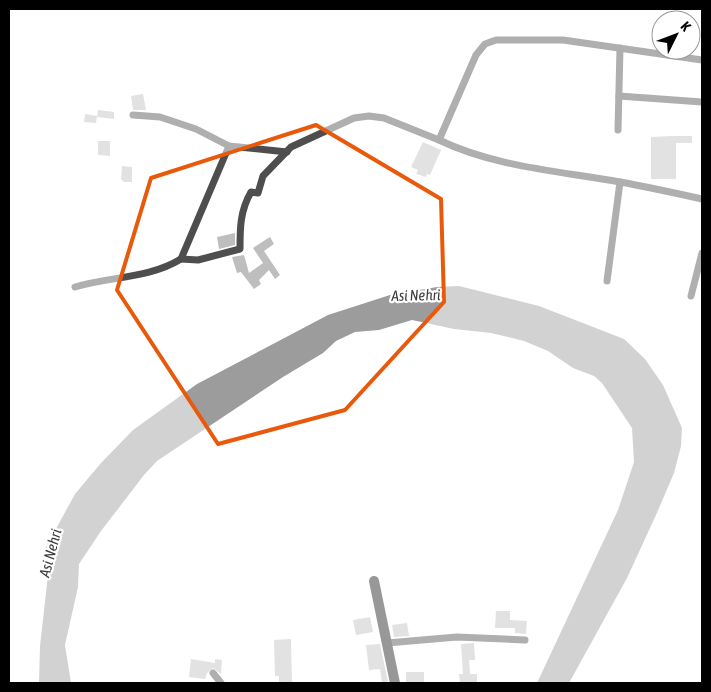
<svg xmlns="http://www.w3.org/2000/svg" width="711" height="692" font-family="'Asap Condensed',sans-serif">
<rect width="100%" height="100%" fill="#fff"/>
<!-- water -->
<polygon fill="#9c9c9c" points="459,286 539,306 624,339 645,359 663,385 682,428 681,446 674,473 656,515 627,578 569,683 537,683 618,510 634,462 632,428 602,383 594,376 573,368 548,351 524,341 491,333 454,329 412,320 379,330 355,332 336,341 323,353 283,377 157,461 144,475 101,531 79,564 78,587 65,645 71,683 39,683 40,646 48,575 44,560 45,549 75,494 101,463 133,430 197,384 328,315 390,295 437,287"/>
<!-- building -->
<g fill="#bebebe">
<polygon points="143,94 146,110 133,110 131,96"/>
<polygon points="98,110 114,112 114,119 97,117"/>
<polygon points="85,114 97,116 96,123 84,122"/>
<polygon points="672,136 692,136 692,143 676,143 676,179 651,179 651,137"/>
<polygon points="98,141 110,141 110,156 98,155"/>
<polygon points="423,142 441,150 430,175 427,174 426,177 416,174 418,170 411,167"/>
<polygon points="122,166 132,167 132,182 124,182 121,179"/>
<polygon points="235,233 235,245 219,249 217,237"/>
<polygon points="270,237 274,244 264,251 280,275 275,279 269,270 259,280 261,284 254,289 241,272 237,273 232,257 244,255 249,273 263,263 253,248"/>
<polygon points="496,611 510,611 510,620 527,621 526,634 515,633 515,628 495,628"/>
<polygon points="370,617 373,632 356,635 353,620"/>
<polygon points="407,623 409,636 394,637 392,625"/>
<polygon points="291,639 292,683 279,683 279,676 275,676 274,640"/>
<polygon points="474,643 475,660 469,660 470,674 477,674 477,683 460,683 459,674 463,674 461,644"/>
<polygon points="380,644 388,682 382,683 380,669 369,670 366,645"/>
<polygon points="191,659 215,663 215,659 222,660 221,674 213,668 207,673 205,679 189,677"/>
<rect x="406" y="672" width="18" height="11"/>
</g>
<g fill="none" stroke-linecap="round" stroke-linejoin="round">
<!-- street -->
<g stroke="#4e4e4e" stroke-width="7">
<polyline points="619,96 702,102"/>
<polyline points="133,115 160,117 196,129 229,146 287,152"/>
<polyline points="618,130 620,48"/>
<path d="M439,140C495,167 559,171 620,182C648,187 675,193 702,199"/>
<path d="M181,259L198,260L240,249C240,228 240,211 251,192L258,193L263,176L291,147L354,118L369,116L384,118L439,140L476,55L485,44L496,40H563L702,60"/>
<polyline points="607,281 620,182"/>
<path d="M75,287C111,276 148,279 181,259L229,146"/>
<polyline points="691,296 702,253"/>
<polyline points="387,643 457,637 525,640"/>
<polyline points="213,673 221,683"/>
</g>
<!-- secondary -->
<polyline stroke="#1b1b1b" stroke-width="10" points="374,581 395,683"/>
</g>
<!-- marked area -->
<path d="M0 0H711V692H0ZM316,125L441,199L444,302L345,410L218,444L117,290L151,178Z" fill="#fff" fill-opacity=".55" fill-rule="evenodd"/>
<path fill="none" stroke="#e8590c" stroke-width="4" stroke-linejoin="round" d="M316,125L441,199L444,302L345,410L218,444L117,290L151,178Z"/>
<g text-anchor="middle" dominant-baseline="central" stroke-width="4.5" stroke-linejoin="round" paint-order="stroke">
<!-- water labels -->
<g font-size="15" font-style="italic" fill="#3d3d3d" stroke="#fff">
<text transform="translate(416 295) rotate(-1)">Asi Nehri</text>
<text transform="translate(50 553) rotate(-75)">Asi Nehri</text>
</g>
</g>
<!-- border -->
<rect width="711" height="692" fill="none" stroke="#000000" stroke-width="20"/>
<!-- north arrow -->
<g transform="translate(676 35) rotate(48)"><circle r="24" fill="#ffffff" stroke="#999999"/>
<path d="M0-4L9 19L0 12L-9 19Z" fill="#000000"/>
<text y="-8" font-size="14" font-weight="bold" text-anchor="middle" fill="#000000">K</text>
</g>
</svg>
